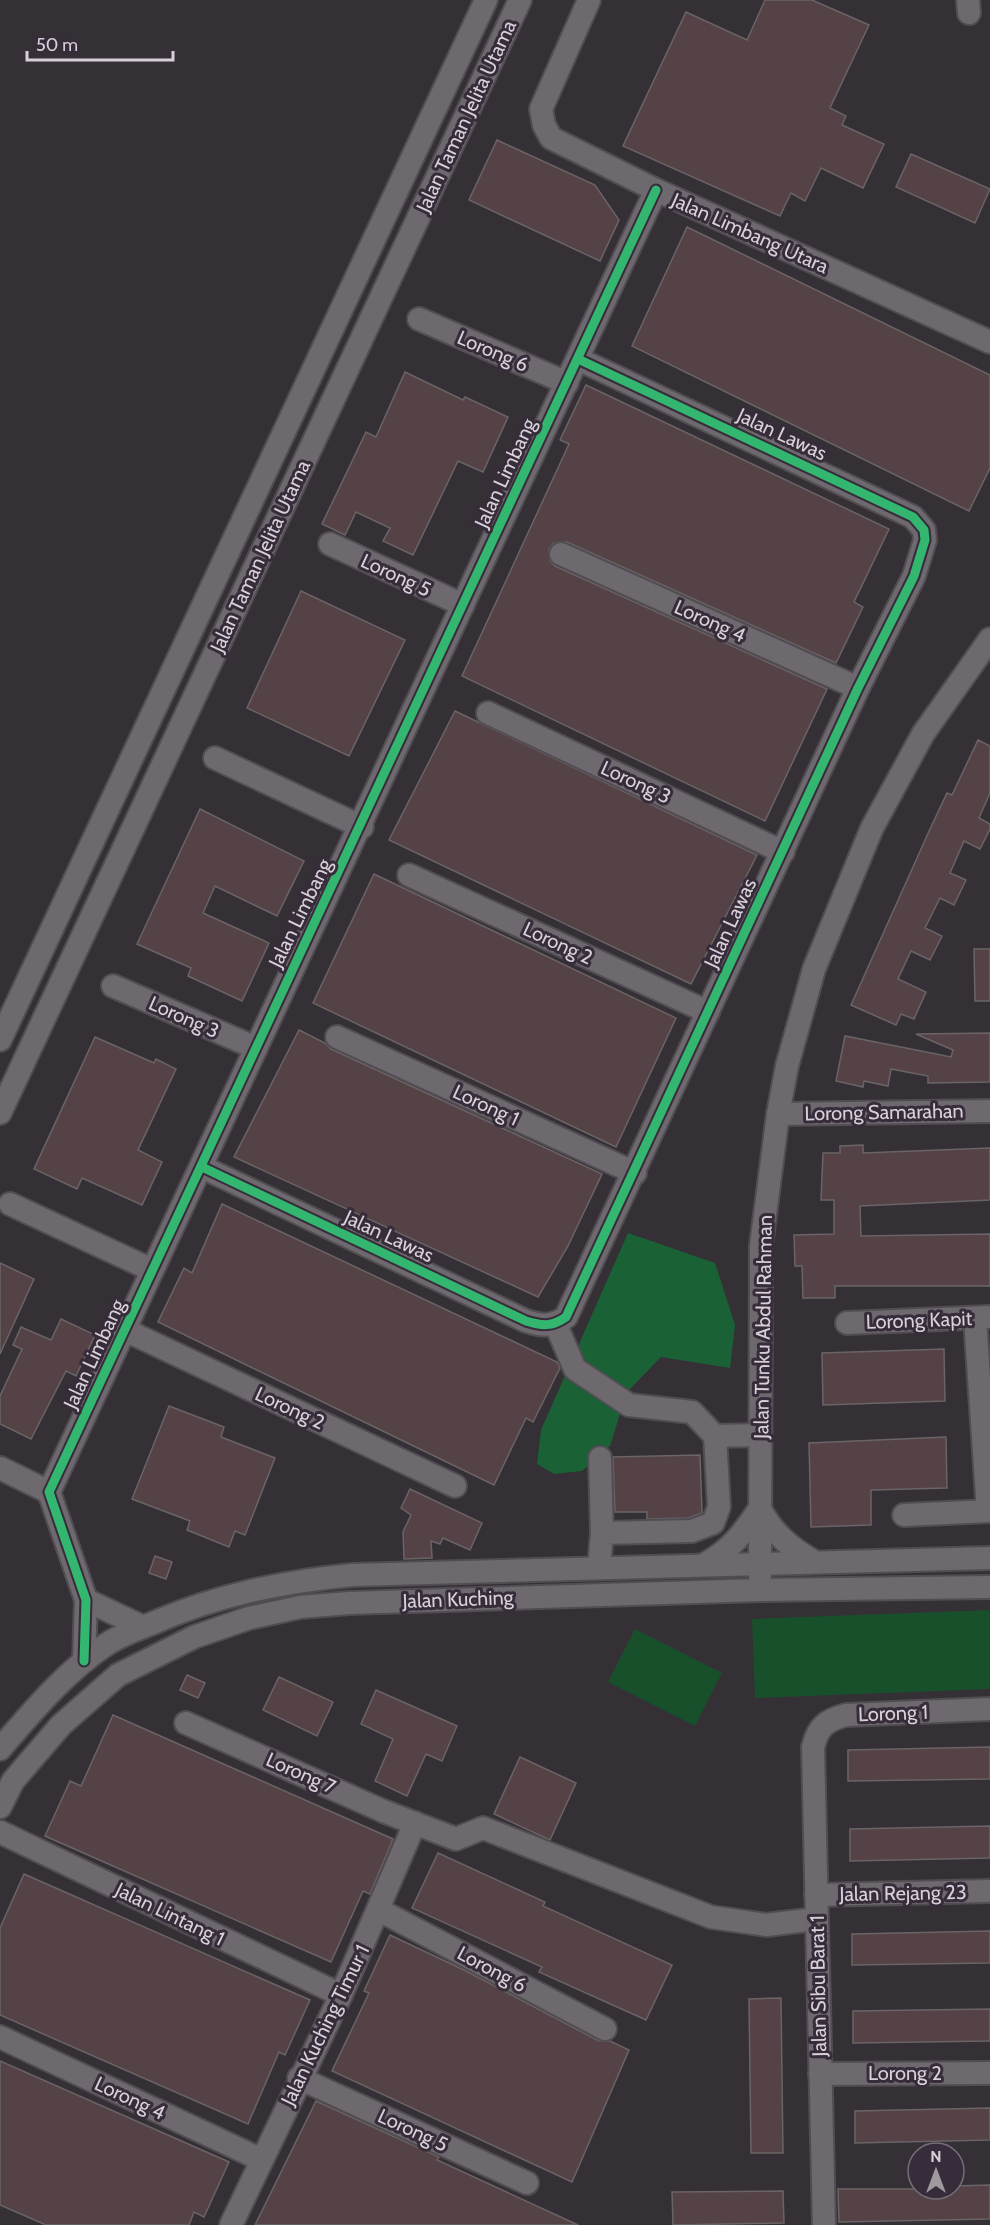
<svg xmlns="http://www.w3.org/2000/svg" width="990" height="2225" font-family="Cabin,sans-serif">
<rect width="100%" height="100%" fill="#353036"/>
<!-- green -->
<g fill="#18502c">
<polygon points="990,1610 990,1689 755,1698 752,1619"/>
<polygon points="635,1629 722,1673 695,1726 608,1682"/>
</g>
<!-- forest -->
<polygon fill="#1a6135" points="628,1233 715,1263 735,1325 730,1368 661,1357 627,1392 610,1446 582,1471 554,1474 537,1464 541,1430"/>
<!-- building -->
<g fill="#544246" stroke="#6a6466" stroke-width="1.5">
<polygon points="765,0 812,0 869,25 830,108 846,116 842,125 884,144 863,188 821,168 805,201 791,193 780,216 623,146 686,12 747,40"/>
<polygon points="497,140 595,185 619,220 600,261 469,200"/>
<polygon points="911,154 990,189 975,223 896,187"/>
<polygon points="687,227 990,375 990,468 969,511 632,346"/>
<polygon points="405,372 463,400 465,397 508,417 483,472 458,461 413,555 383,541 390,528 356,512 345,535 322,524 366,432 376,437"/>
<polygon points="586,385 889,529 854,602 863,607 836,663 567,542 554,543 549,549 550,561 555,566 827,689 765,821 462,676 569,444 560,440"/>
<polygon points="301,591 405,640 349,756 247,708"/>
<polygon points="455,711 757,855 691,984 389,840"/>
<polygon points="978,740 990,746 990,793 979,818 990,824 990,829 980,849 964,841 950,873 966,880 954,905 940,898 925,928 942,936 930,960 911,951 898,979 926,992 914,1019 901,1014 896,1025 851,1005 930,829 947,793 952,795"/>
<polygon points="200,809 304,861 277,916 215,886 203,913 269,943 242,1001 188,976 191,968 137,944"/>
<polygon points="374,874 676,1018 616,1147 313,1003"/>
<polygon points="974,949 990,949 990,1001 975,1001"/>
<polygon points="299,1030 325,1043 331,1049 602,1174 568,1246 538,1297 234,1157"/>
<polygon points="990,1033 990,1082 928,1083 928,1076 891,1069 888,1086 864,1081 863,1087 836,1081 845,1036 951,1057 953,1050 916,1034"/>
<polygon points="95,1037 154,1063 156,1059 176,1069 138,1150 162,1162 142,1205 82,1178 77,1189 34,1169"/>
<polygon points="863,1145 863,1153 990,1148 990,1200 860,1206 861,1236 990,1234 990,1286 835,1286 835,1298 803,1298 802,1266 795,1266 794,1235 834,1234 834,1200 821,1200 823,1153 840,1153 840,1146"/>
<polygon points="222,1204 557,1362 560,1368 533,1422 526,1418 494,1485 158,1322 184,1268 192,1273"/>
<polygon points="0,1263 34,1279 0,1354"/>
<polygon points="61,1319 95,1335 76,1376 66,1371 31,1439 0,1424 0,1396 22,1349 13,1345 21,1327 51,1340"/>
<polygon points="944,1349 945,1401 823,1405 822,1353"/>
<polygon points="169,1406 224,1427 221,1437 275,1458 245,1535 235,1531 229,1547 187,1530 190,1521 132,1499"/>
<polygon points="946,1437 947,1488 871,1490 871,1525 811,1527 809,1443"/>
<polygon points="700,1455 702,1513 689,1518 647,1519 647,1512 615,1512 613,1457"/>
<polygon points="410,1489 482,1523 470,1550 443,1538 440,1544 431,1541 432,1558 404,1559 403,1532 411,1515 401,1508"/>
<polygon points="155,1556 172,1562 166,1579 149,1573"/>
<polygon points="187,1675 205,1683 198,1698 180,1690"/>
<polygon points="279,1677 333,1702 317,1736 263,1710"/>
<polygon points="376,1690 457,1726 442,1761 426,1754 407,1796 375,1781 393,1739 361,1724"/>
<polygon points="113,1715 393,1839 370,1894 363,1891 331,1962 45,1836 70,1781 81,1786"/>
<polygon points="990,1747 990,1779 848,1781 848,1750"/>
<polygon points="520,1757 576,1783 550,1840 494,1814"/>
<polygon points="990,1826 990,1858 850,1861 850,1829"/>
<polygon points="438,1853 545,1902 543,1906 672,1965 646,2020 539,1972 542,1967 412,1908"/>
<polygon points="24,1874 310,2000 285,2055 279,2052 248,2124 0,2015 0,1928"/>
<polygon points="990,1931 990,1963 852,1965 852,1934"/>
<polygon points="390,1935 464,1970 599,2041 610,2041 629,2050 572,2182 332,2071 369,1993 364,1991"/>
<polygon points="781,1998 783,2153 751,2153 749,1999"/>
<polygon points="990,2009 990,2041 853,2043 853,2011"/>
<polygon points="0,2061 229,2162 204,2217 194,2212 189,2225 46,2225 0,2205"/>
<polygon points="316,2101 439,2157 437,2160 578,2225 255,2225"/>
<polygon points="990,2108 990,2140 855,2143 855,2111"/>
<polygon points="990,2185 990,2219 839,2222 838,2189 954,2189 954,2186"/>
<polygon points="783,2191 784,2223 673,2225 672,2192"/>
</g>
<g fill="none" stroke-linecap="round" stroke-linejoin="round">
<defs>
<g id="minor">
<polyline points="589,0 541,109 544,125 551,138 656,190 990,342"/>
<polyline points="968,0 969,13"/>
<polyline points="419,319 567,383"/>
<polyline points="330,544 463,605"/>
<polyline points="561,554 858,688"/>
<polyline points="488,713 783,852"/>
<polyline points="215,758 362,827"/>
<polyline points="409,875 708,1012"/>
<polyline points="113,986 256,1048"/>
<polyline points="337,1037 635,1173"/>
<polyline points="0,1040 486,0"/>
<polyline points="0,1113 520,0"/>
<polyline points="778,1114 990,1111"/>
<path d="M202,1167L526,1321C542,1326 552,1327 566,1317L858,688L914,576L925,540L924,530L913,517L578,359"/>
<polyline points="10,1204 152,1270"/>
<polyline points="975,1318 988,1511"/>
<polyline points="847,1323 989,1317"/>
<polyline points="556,1325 575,1369 629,1405 692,1412 715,1436 719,1507 713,1523 692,1531 602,1533 599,1567"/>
<polyline points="125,1330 455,1486"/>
<polyline points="715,1436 760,1435"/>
<polyline points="600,1458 602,1533"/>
<polyline points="0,1468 49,1492"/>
<path d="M760,1509C774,1534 790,1548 815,1562"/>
<polyline points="904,1515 990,1511"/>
<path d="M705,1564C731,1550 744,1532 760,1508"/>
<polyline points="760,1576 761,1246 778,1114 787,1066 814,969 872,828 923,734 990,639"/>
<polyline points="86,1600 143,1627"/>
<polyline points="84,1661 86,1600 49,1492 656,190"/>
<polyline points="186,1723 383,1811 456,1839 483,1828 711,1917 766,1925 816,1919"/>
<path d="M0,1749C32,1712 66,1671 107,1644C121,1635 138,1629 153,1623C217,1595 282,1582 352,1575L990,1558"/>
<polyline points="0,1807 13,1781 61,1725 118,1675 194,1637 249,1618 300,1607 349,1603 760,1590 990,1587"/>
<polyline points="0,1832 341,1995"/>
<polyline points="816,1895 990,1891"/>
<polyline points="379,1910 605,2029"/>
<polyline points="0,2037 260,2159"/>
<polyline points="820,2074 990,2073"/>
<polyline points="299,2078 527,2183"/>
<polyline points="231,2225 341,1995 415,1823"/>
<path d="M824,2225L813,1747C818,1727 826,1720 846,1715L990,1709"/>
</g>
</defs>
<!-- minor casing -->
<use href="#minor" stroke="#514d52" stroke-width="26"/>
<!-- minor -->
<use href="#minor" stroke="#6d696e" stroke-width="22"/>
<defs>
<g id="cycleway">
<path d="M202,1167L526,1321C542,1326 552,1327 566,1317L858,688L914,576L925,540L924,530L913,517L578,359"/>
<polyline points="84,1661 86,1600 49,1492 656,190"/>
</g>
</defs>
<!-- cycleway casing -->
<use href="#cycleway" stroke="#372c3a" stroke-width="13"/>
<!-- cycleway -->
<use href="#cycleway" stroke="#33b770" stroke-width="9"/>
</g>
<g text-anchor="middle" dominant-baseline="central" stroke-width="6" stroke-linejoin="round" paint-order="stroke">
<!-- street labels -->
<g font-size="20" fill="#d7d0d8" stroke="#372c3a">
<text transform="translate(466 116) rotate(-65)">Jalan Taman Jelita Utama</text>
<text transform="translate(750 233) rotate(24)">Jalan Limbang Utara</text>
<text transform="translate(493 351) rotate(23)">Lorong 6</text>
<text transform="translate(782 434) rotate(25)">Jalan Lawas</text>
<text transform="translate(505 473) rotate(-65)">Jalan Limbang</text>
<text transform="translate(260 556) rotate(-65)">Jalan Taman Jelita Utama</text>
<text transform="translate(396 575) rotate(25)">Lorong 5</text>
<text transform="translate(710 621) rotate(24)">Lorong 4</text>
<text transform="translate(636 782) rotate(25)">Lorong 3</text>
<text transform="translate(300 913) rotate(-64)">Jalan Limbang</text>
<text transform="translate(730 923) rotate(-65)">Jalan Lawas</text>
<text transform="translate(558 943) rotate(25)">Lorong 2</text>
<text transform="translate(184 1017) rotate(24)">Lorong 3</text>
<text transform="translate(486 1105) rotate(25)">Lorong 1</text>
<text transform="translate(884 1112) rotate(-1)">Lorong Samarahan</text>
<text transform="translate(389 1236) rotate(25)">Jalan Lawas</text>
<text transform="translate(919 1320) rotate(-2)">Lorong Kapit</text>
<text transform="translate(763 1327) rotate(-89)">Jalan Tunku Abdul Rahman</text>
<text transform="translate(94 1354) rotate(-65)">Jalan Limbang</text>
<text transform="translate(290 1408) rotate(25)">Lorong 2</text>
<text transform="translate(458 1599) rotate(-2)">Jalan Kuching</text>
<text transform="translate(893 1713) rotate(-2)">Lorong 1</text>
<text transform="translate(301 1773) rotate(24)">Lorong 7</text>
<text transform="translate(903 1893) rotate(-1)">Jalan Rejang 23</text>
<text transform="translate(170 1914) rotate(26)">Jalan Lintang 1</text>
<text transform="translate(492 1969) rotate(28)">Lorong 6</text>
<text transform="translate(818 1986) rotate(-91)">Jalan Sibu Barat 1</text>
<text transform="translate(325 2025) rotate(-64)">Jalan Kuching Timur 1</text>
<text x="905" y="2073">Lorong 2</text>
<text transform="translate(130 2098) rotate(25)">Lorong 4</text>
<text transform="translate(413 2130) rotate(25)">Lorong 5</text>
</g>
</g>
<!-- north arrow -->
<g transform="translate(936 2171)"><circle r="28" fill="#372c3a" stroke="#776e79" stroke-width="1.5"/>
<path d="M0-4.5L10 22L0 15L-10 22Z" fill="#9e989f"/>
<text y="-9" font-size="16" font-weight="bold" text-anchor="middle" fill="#d7d0d8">N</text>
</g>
<!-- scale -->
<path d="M27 51v9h146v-9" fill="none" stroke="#d7d0d8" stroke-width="3"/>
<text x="36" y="51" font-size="18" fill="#d7d0d8" stroke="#372c3a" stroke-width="4.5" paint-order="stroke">50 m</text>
</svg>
